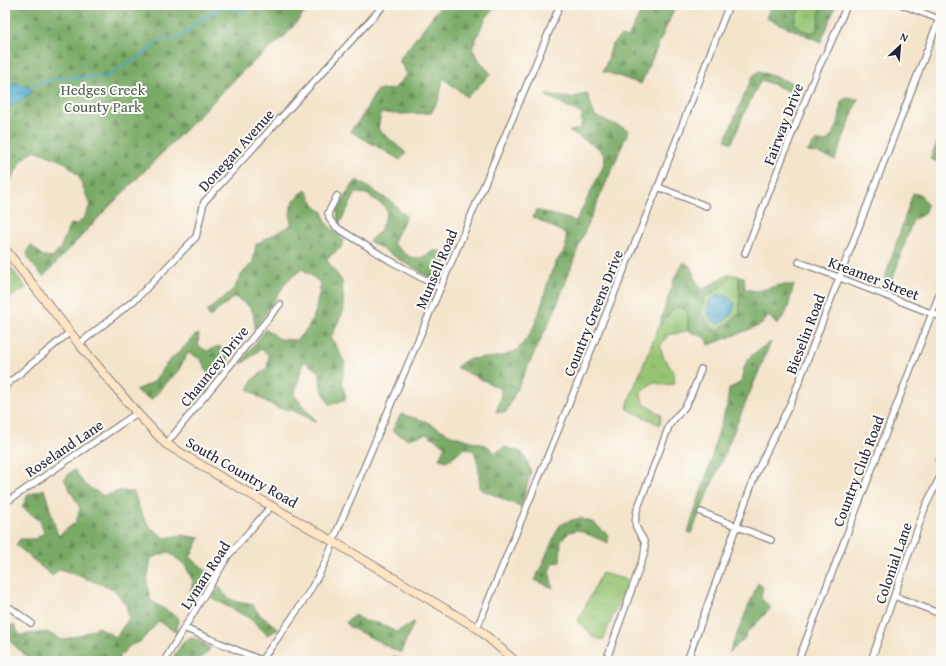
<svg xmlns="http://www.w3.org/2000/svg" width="946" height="666" font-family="'Gentium Book Plus',serif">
<defs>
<pattern id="grass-tufts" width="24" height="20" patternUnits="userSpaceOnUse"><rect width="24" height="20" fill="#97c574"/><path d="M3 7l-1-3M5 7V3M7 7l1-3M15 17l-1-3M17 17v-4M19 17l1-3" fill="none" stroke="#82a965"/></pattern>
<pattern id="forest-firs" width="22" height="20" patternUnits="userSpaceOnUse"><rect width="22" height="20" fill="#79aa66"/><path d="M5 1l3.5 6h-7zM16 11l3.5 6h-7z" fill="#638a55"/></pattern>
<pattern id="water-waves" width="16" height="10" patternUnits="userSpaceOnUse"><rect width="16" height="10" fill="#4ca8ca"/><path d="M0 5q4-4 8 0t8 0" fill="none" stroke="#3f88a5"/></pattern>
</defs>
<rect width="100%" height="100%" fill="#fdfcf7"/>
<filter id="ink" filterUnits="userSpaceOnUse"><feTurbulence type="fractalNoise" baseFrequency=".025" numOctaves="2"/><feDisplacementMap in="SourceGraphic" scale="8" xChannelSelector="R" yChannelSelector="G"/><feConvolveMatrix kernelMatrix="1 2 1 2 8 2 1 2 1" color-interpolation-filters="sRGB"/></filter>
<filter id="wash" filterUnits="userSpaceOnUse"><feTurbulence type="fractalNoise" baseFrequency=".012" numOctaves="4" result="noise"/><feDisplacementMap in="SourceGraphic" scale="16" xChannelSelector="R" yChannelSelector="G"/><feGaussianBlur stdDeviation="0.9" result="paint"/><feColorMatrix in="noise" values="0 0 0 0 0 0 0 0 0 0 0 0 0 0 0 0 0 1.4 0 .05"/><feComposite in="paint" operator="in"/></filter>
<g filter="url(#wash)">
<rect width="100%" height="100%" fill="#f4e4cb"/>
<!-- grass -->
<g fill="url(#grass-tufts)" stroke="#5c7458">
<polygon points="804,5 821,5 817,30 813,33 802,30 794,23 797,13"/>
<polygon points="5,260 26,288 5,300"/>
<polygon points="729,274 739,276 740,314 719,330 712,330 702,314 703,298 720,288 730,278"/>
<polygon points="675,307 684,308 688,313 688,331 668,335 660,347 663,356 674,373 675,384 665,385 653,382 641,393 643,403 661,415 660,425 627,409 629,400 659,326"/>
<polygon points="602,573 628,580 603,640 593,637 584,626 577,622"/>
</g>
<!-- forest -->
<g fill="url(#forest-firs)" stroke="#4e6650">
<polygon points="5,5 311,5 285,36 246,68 104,212 43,277 29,260 27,251 31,245 43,256 52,258 60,249 70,224 76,225 84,218 90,205 79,177 66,163 35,150 23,159 5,190 5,108 26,98 19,83 5,83"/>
<path d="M451,5H502C485,10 479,34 472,49L480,61L491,74L467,97L443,78L439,99L431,113L400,114L381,113L378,129L406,153L400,160L350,131L361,118L377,90L394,89L407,74L399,60L438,9Z"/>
<polygon points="644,5 676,5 641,84 603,71 608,59 612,44 621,36 628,38"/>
<polygon points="771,5 804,5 797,13 794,23 802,30 813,33 817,30 821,5 836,5 821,42 766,18"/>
<polygon points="759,71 800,86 792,92 761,80 745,111 732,143 725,140 752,77"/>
<path d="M587,93L595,116L629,130L582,238L556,308L506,412H496L501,398V389L456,367C459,365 465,360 469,359C485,357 502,359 517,350C519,348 521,345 523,343C547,316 541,274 566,249V234L533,217L536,210L576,221L603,167L605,156L597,147L569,131L581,129L582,114L545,95L572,98Z"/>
<path d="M846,98L858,99L835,160L817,153L807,152L816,140L826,142C840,127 839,120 841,101Z"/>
<polygon points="941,134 941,163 930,159"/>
<polygon points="357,180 393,203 406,216 393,244 410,257 421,258 435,250 449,254 437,282 369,241 380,231 387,212 384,206 367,194 356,193 339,225 337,210 349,189"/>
<path d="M306,190L316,207L323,212L326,223L344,240L341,248L326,259L342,281L344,310L331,337L345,362L342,380L346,399L330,405L321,388L320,373L304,361L294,395L317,422L292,410L278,408L263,400L248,390L253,379L267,368L269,355L261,349L242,364L247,354L266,329L280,339L296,340L308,328L315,313L321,283L302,269L287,281L255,329C254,309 252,307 234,297L210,317L207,311L234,289L241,275L253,262L256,244L291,225C289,206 290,201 306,190Z"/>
<polygon points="913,193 921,195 927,205 924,214 913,220 892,281 882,286"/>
<polygon points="684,262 691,267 695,279 702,290 729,274 730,278 720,288 703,298 702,314 712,330 719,330 740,314 739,276 744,277 745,289 757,291 780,285 794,285 787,311 777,325 769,316 761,325 709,345 704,337 688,331 688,313 684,308 675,307 659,326 674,279"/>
<path d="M199,334L198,345L207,351L219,346L231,356L210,382C205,367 204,358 188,353L178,371L151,400L135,390L154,382L165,365L184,347L194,336Z"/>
<path d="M771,342L691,534L688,532L711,461L715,443L727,405L729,389L741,382C745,357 750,355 771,342Z"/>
<polygon points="401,414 425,421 451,435 488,446 495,453 505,447 521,452 525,457 531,472 521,507 480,489 478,464 474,451 465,448 447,461 439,459 445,446 427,434 408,439 392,431"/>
<polygon points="941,446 941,463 939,466 932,460"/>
<polygon points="74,469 85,485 104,496 120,491 134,492 141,513 150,527 165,538 181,535 200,538 190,557 210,574 189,609 188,600 193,581 185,565 168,552 151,558 147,582 151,601 178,617 177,633 159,621 140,642 131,645 119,657 120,661 32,661 5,637 5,627 14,625 20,635 47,632 62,640 83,634 98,627 116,637 129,618 126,605 114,589 60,569 52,576 16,545 20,539 35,539 44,533 40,521 22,507 28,495 44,489 58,536 76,522 80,508 64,479"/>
<polygon points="580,518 594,523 608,535 608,543 578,530 570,532 561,540 560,562 553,563 549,571 553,588 535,580 559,526 566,522"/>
<polygon points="758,583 763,587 761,598 771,608 748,632 743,640 729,653"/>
<path d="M220,587C227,601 238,603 252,604L260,615L279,629L268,635L249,618L212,598Z"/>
<polygon points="355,615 364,621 379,623 396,632 414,622 401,653 348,626 346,622"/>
<path d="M191,638L197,639L210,648C201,665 187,661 170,661L185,640Z"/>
</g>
<!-- water -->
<g fill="url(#water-waves)" stroke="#376582">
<polygon points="5,83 19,83 33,90 26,98 5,108"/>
<path d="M718,294L728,297L735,304C732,316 729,318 719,324L712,321L707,311L709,302Z"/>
</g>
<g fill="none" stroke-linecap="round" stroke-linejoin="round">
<!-- stream -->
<polyline stroke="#4ca8ca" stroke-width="2" points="26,88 57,78 106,77 139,57 164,38 179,38 202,18 224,7 247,11 253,5"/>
</g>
</g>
<g filter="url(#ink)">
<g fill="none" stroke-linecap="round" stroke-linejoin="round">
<defs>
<g id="street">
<polyline points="903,5 941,20"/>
<polyline points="658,187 706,206"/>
<polyline points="337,196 328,213 330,220 336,227 389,260 440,288"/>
<polyline points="745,253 816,73 829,47 847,5"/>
<polyline points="799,262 941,317"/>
<polyline points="79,344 137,298 196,237 204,202 384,5"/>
<polyline points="5,386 70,332"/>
<polyline points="166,444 280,304"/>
<polyline points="5,503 137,413"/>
<polyline points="701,512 771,540"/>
<polyline points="894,596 941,614"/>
<polyline points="5,604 31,623"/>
<polyline points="184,628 263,661"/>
<polyline points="477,628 658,187 729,5"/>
<polyline points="164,661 228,556 272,505"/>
<path d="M261,661C290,620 323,580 337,531L533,70L560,5"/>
<polyline points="393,661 394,659"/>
<path d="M606,661L644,555C647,538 642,540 636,527C634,522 636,516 637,510L669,426C673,419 679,414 684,408C692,397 696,382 701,369"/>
<polyline points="687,661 756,473 792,400 941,14"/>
<polyline points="798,661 941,290"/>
<polyline points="871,661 926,505 941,475"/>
</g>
<polyline id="secondary" points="5,249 79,344 137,413 166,444 219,476 334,542 477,628 515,661"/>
</defs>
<!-- street casing -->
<use href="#street" stroke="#8b8383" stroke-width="8"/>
<!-- secondary casing -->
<use href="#secondary" stroke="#8b8383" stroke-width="10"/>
<!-- street -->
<use href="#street" stroke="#fff" stroke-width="5.5"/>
<!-- secondary -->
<use href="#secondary" stroke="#fde5c5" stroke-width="8"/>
</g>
</g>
<g text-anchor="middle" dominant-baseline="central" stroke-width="4" stroke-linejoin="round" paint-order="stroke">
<!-- park labels -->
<g font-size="15" fill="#4b5b4f" stroke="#fdfcf7">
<text x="103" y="89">Hedges Creek<tspan x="103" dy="17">County Park</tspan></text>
</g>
<!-- street labels -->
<g font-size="15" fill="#22223b" stroke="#fdfcf7">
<text transform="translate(783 124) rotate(-69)">Fairway Drive</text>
<text transform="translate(236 150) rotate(-48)">Donegan Avenue</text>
<text transform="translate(436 269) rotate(-67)">Munsell Road</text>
<text transform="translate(874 278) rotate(21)">Kreamer Street</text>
<text transform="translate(593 313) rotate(-68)">Country Greens Drive</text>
<text transform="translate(805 334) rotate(-69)">Bieselin Road</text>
<text transform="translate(214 366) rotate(-51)">Chauncey Drive</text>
<text transform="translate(64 448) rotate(-34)">Roseland Lane</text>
<text transform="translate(858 471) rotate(-69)">Country Club Road</text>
<text transform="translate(242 472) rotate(30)">South Country Road</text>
<text transform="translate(893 563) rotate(-71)">Colonial Lane</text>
<text transform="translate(205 575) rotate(-57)">Lyman Road</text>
</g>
</g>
<!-- margin -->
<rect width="946" height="666" fill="none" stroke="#fdfcf7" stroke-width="20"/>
<!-- north arrow -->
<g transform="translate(900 46) rotate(26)" stroke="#fdfcf7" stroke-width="3" paint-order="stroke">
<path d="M0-3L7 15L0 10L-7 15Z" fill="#22223b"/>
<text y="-6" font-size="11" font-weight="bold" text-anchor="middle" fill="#22223b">N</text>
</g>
</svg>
